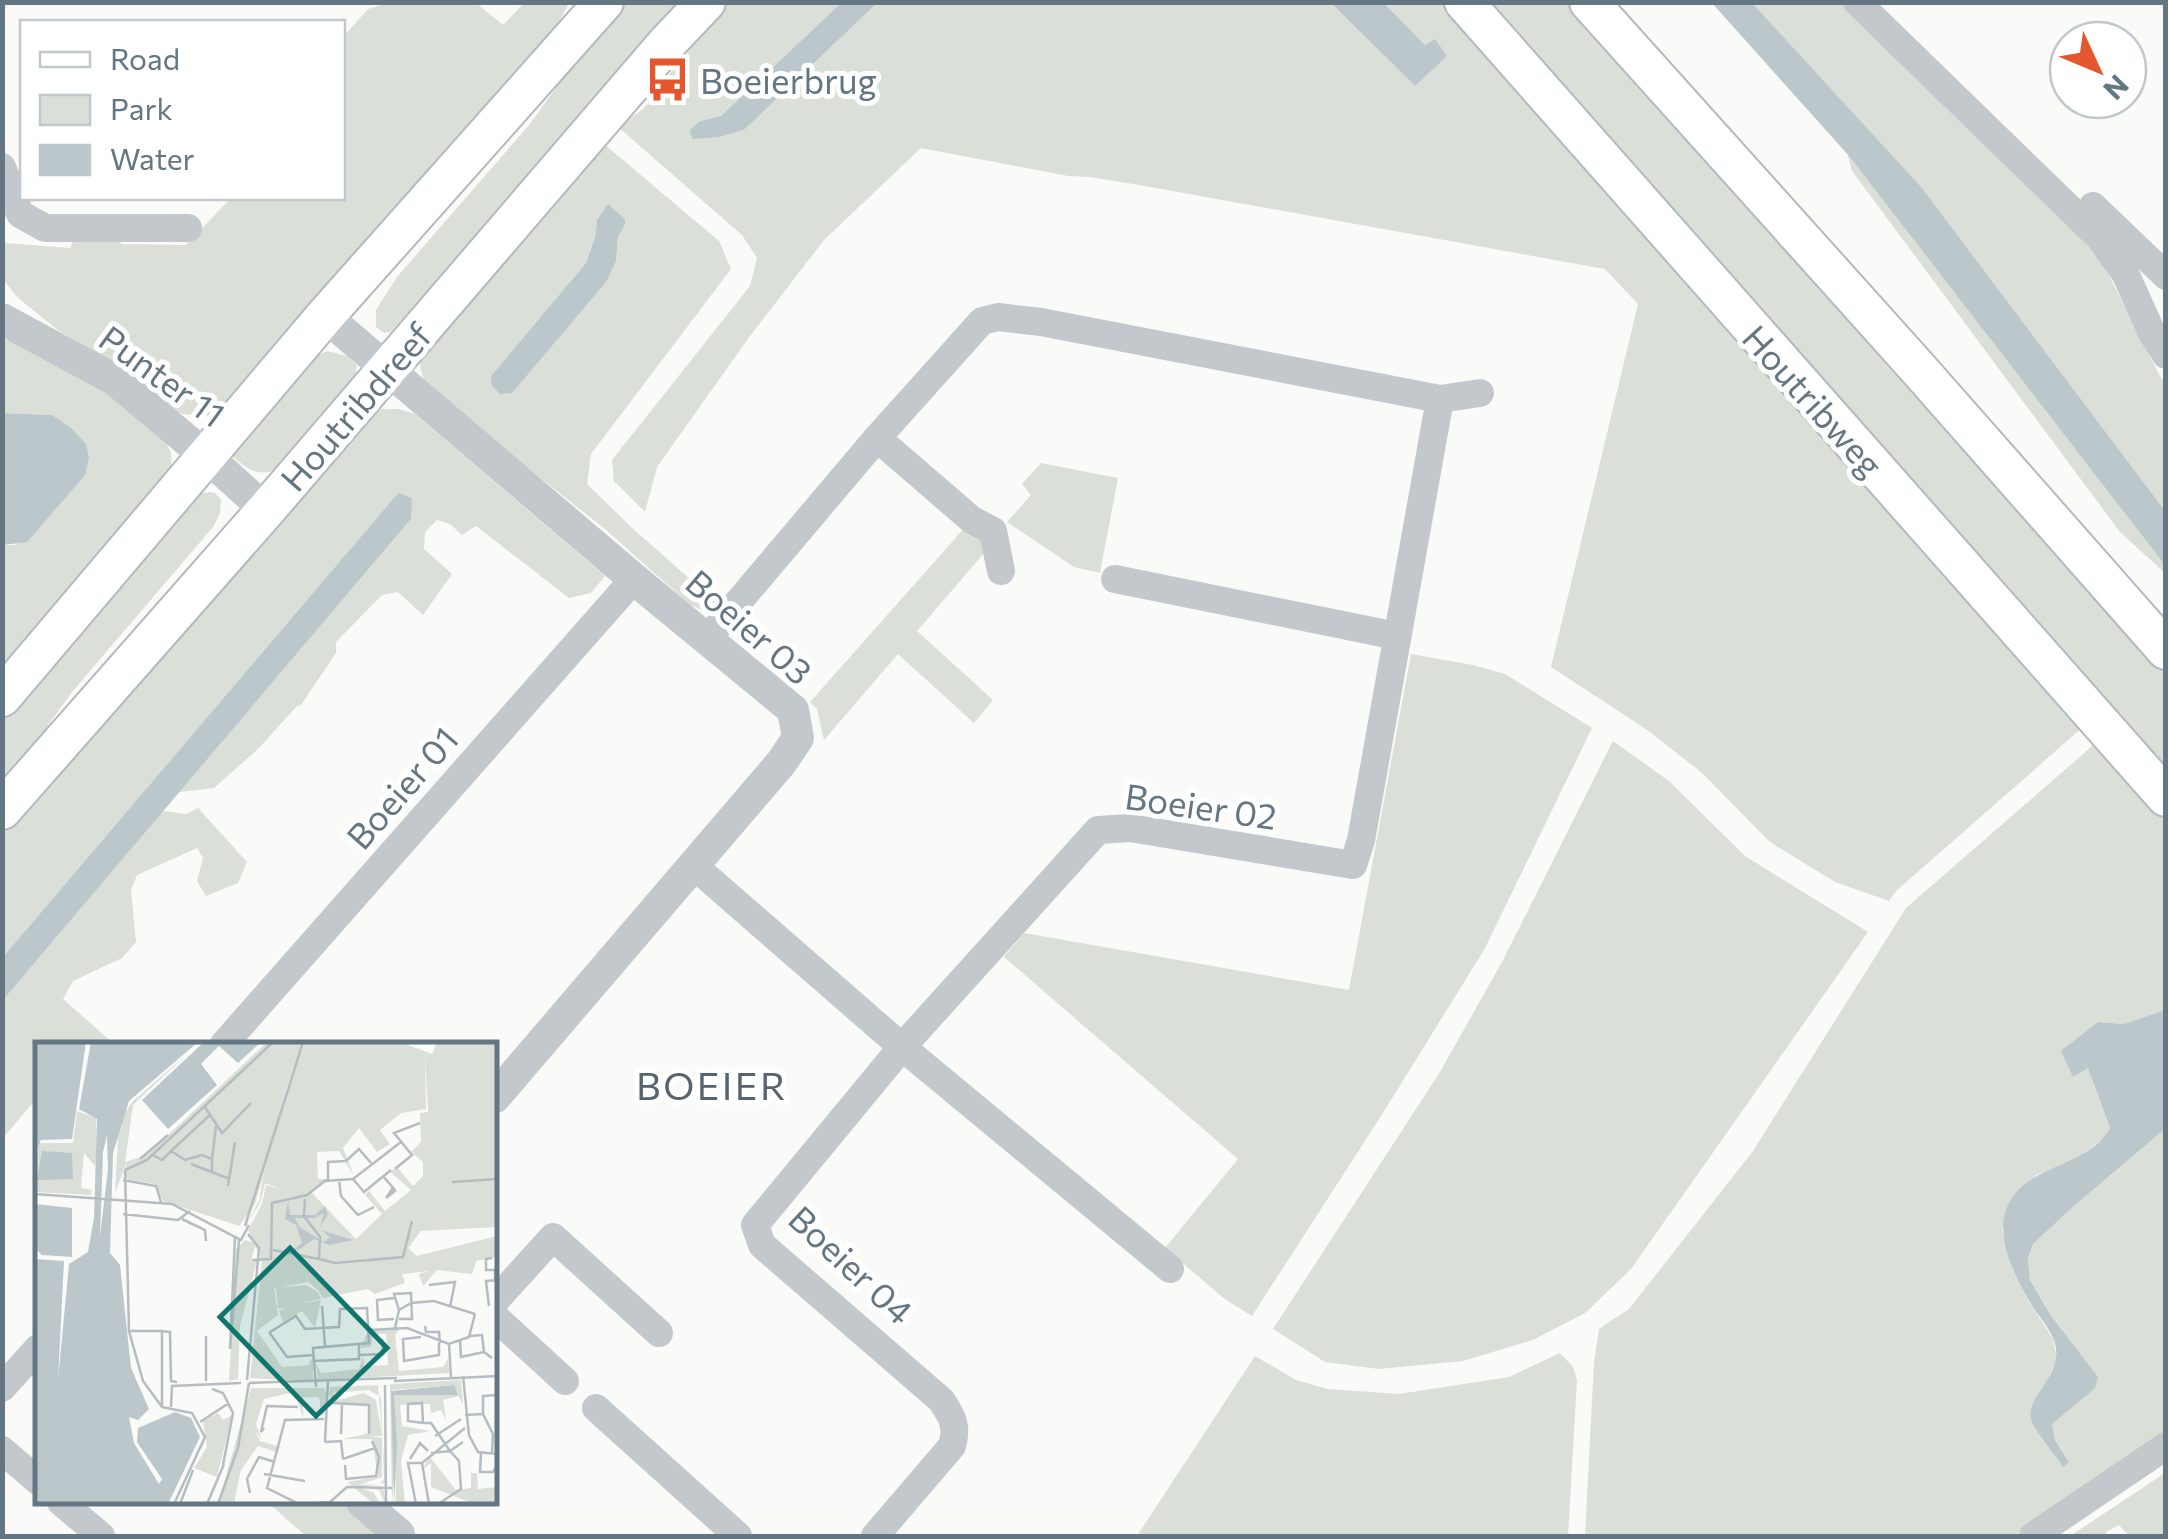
<svg xmlns="http://www.w3.org/2000/svg" width="2168" height="1539" font-family="Commissioner,sans-serif">
<rect width="100%" height="100%" fill="#fafaf8"/>
<!-- green -->
<g fill="#dadfd7" fill-rule="evenodd">
<polygon points="388,3 476,3 503,25 524,3 569,3 552,35 222,412 203,417 183,414 173,410 126,369 59,331 33,310 16,296 3,279 2,235 6,243 70,248 78,231 118,231 121,244 186,245 231,198 342,198 343,37 368,9"/>
<polygon points="624,3 685,3 590,103 409,313 390,332 384,333 376,327 376,310 397,277 529,125 586,47"/>
<polygon points="729,3 841,3 721,116 700,121 745,129 877,3 1331,3 1415,86 1425,45 1384,3 1445,3 2084,726 1896,891 1889,901 1835,882 1770,842 1701,772 1646,729 1551,667 1638,304 1605,269 1145,186 1091,177 1068,176 921,148 824,240 750,336 657,467 645,512 614,481 612,460 750,286 757,258 742,235 618,127 643,109 657,94 663,99 677,84 669,75"/>
<polygon points="1483,3 1566,3 1984,463 2165,672 2165,776"/>
<polygon points="1714,3 1849,3 2097,252 2161,378 2165,383 2165,573 2120,532 1852,171 1840,125"/>
<path d="M598,139L719,241L731,269L591,454L587,484L631,527L717,603L708,613L689,604L605,529L453,409L423,378L419,361ZM609,205L625,224L618,236L616,261L607,281L512,392L491,376L586,263L595,237L597,220Z"/>
<polygon points="3,340 9,340 107,391 165,440 171,453 172,469 3,679 3,545 16,545 52,415 3,413"/>
<path d="M327,351L347,356L357,365L355,379L274,470C256,477 247,468 233,457V452L313,358Z"/>
<polygon points="383,409 399,409 415,414 605,576 591,593 569,598 476,526 462,535 450,524 437,520 425,532 424,549 452,574 423,615 398,592 382,595 336,642 336,653 301,705 297,706 258,749 214,788 179,792 411,519 398,493 3,957 3,832 334,445 375,411"/>
<polygon points="1041,463 1118,478 1100,573 1074,567 1007,522 1031,495 1022,484"/>
<polygon points="210,492 215,493 221,500 220,513 213,527 72,692 3,788 3,720 186,505 199,494"/>
<polygon points="968,524 991,545 917,631 993,700 974,723 898,654 824,740 817,709 810,702"/>
<polygon points="1411,654 1473,665 1505,674 1592,728 1484,950 1381,1116 1252,1316 1226,1300 1165,1248 1238,1159 1004,957 1024,933 1349,990"/>
<polygon points="1613,741 1669,781 1745,856 1868,932 1631,1269 1585,1313 1533,1340 1463,1361 1379,1369 1325,1362 1273,1329 1440,1072 1502,962"/>
<polygon points="2098,741 2165,819 2165,1010 2124,1024 2098,1022 2073,1077 2088,1067 2110,1128 2104,1138 2077,1159 2036,1175 2002,1229 2012,1268 2028,1300 2053,1339 2057,1359 2047,1381 2048,1444 2063,1466 2069,1462 2055,1440 2052,1424 2071,1406 2051,1316 2030,1280 2028,1259 2033,1244 2075,1205 2165,1129 2165,1436 2014,1536 1585,1536 1594,1362 1599,1329 1629,1309 1753,1151 1906,908"/>
<polygon points="198,808 247,862 238,883 206,896 197,881 203,858 197,848 137,875 131,890 136,942 122,958 73,981 63,999 114,1044 38,1044 37,1098 3,1138 3,1000 163,811 186,814"/>
<polygon points="1560,1353 1573,1367 1577,1380 1568,1536 1137,1536 1255,1356 1296,1380 1328,1389 1399,1394 1509,1377"/>
<polygon points="2165,1473 2165,1536 2129,1536 2119,1525 2106,1532 2106,1536 2070,1536"/>
<polygon points="267,1502 350,1502 389,1536 306,1536"/>
</g>
<!-- water -->
<g fill="#bbc7cb">
<polygon points="841,3 877,3 745,129 719,137 692,139 690,130 700,121 721,116"/>
<polygon points="1331,3 1384,3 1425,45 1435,39 1447,56 1415,86"/>
<polygon points="1712,3 1752,3 1921,187 2165,511 2165,565 1850,157"/>
<polygon points="608,204 625,219 625,224 618,237 616,261 607,281 512,393 500,394 492,386 491,376 586,263 595,237 597,220"/>
<polygon points="3,413 52,415 71,428 86,444 89,458 85,475 27,542 3,545"/>
<polygon points="398,493 412,498 411,519 3,1000 3,957"/>
<path d="M2165,1010V1129L2075,1205L2033,1244L2028,1259L2030,1280L2051,1316L2098,1377L2095,1388L2052,1424L2055,1440L2069,1462L2063,1467C2055,1454 2038,1435 2032,1422C2021,1398 2069,1374 2053,1338C2047,1324 2035,1312 2028,1299C2012,1271 1991,1228 2012,1198C2037,1162 2088,1167 2110,1128L2088,1068L2073,1077L2061,1051L2098,1022L2124,1024Z"/>
</g>
<g fill="none" stroke-linecap="round" stroke-linejoin="round">
<defs>
<g id="secondary">
<polyline points="1464,2 2166,797"/>
<polyline points="1589,2 1915,365 2166,650"/>
<polyline points="2,697 325,316 604,2"/>
<polyline points="2,810 266,510 668,42 706,2"/>
</g>
</defs>
<!-- secondary casing -->
<use href="#secondary" stroke="#b3babf" stroke-width="42"/>
<!-- minor -->
<g stroke="#c3c8cc" stroke-width="28">
<polyline points="1857,2 2100,238 2126,275 2152,333 2166,355"/>
<polyline points="2,167 20,214 45,228 188,228"/>
<polyline points="2093,206 2166,276"/>
<polyline points="877,438 972,520 993,531 1001,571"/>
<polyline points="1115,579 1397,636"/>
<polyline points="707,639 877,438 982,321 998,317 1041,322 1440,399 1480,393"/>
<polyline points="693,865 902,1047 1170,1269"/>
<polyline points="224,1044 634,579"/>
<polyline points="495,1301 553,1237 659,1333"/>
<polyline points="495,1317 565,1381"/>
<polyline points="2,1388 38,1348"/>
<polyline points="596,1408 738,1536"/>
<polyline points="2,1450 38,1481"/>
<polyline points="61,1502 101,1536"/>
<path d="M875,1536L952,1446C958,1426 952,1416 941,1400L762,1245L755,1225L902,1047L1098,830L1130,828L1353,865L1361,840L1440,399"/>
<polyline points="2033,1536 2166,1446"/>
</g>
<!-- tertiary -->
<g stroke="#c3c8cc" stroke-width="32">
<polyline points="325,316 634,579 793,710 798,738 781,763 495,1097"/>
<polyline points="2,319 115,380 207,457 266,510"/>
<polyline points="362,1502 399,1534 397,1536"/>
</g>
<!-- secondary -->
<use href="#secondary" stroke="#fff" stroke-width="38"/>
</g>
<!-- icons -->
<defs>
<symbol id="bus-bare" viewBox="-9 -9 18 18"><path d="M-5-6H5V4H4V6H2V4H-2V6H-4V4H-5ZM-3.5-4V0h7V-4ZM-3.5 1.2v1.5H-2V1.2ZM2 1.2v1.5H3.5V1.2Z" fill="#e4572e" stroke="#fff" stroke-width="2.5" paint-order="stroke"/></symbol>
</defs>
<g fill-rule="evenodd">
<use href="#bus-bare" x="636" y="48" width="63" height="63"/>
</g>
<g text-anchor="middle" dominant-baseline="central" stroke-width="10" stroke-linejoin="round" paint-order="stroke">
<!-- poi labels -->
<g font-size="35" fill="#657683" stroke="#fff" text-anchor="start">
<text x="700" y="79">Boeierbrug</text>
</g>
<!-- street labels -->
<g font-size="35" fill="#657683" stroke="#fff">
<text transform="translate(163 375) rotate(36)">Punter 11</text>
<text transform="translate(1814 400) rotate(48)">Houtribweg</text>
<text transform="translate(355 406) rotate(-49)">Houtribdreef</text>
<text transform="translate(750 626) rotate(41)">Boeier 03</text>
<text transform="translate(401 787) rotate(-49)">Boeier 01</text>
<text transform="translate(1201 805) rotate(8)">Boeier 02</text>
<text transform="translate(852 1264) rotate(43)">Boeier 04</text>
</g>
<!-- neighbourhood labels -->
<g font-size="38" letter-spacing="2.5" fill="#57646e" stroke="#fff">
<text x="712" y="1084">BOEIER</text>
</g>
</g>
<!-- overview -->
<g transform="translate(35 1042)">
<rect width="462" height="462" fill="#fafaf8"/>
<path d="M232,0H267L245,66L270,0H378L373,3L397,12L402,0H462V185L386,189L373,206L382,214L462,194V215L441,219L437,232L402,228L388,244L384,232L393,229L367,232L370,241L340,252L333,247L288,256L283,248L273,240L245,245L271,243L283,250L286,257L260,263L286,258L280,286L267,269L248,280L244,269L250,266L243,267L241,247L239,246L243,273L222,289L247,325L273,323L278,314V340L215,336L227,219L213,188L227,162L231,143L246,147L230,141L225,161L211,183L224,159L229,130L220,162L204,184L128,159L120,142L90,137L91,122L80,151L84,78L98,59L151,13L98,63L90,120L112,113ZM390,11L393,70L385,71L386,100L376,110L388,120V134L378,144L363,126L354,129L376,148L350,169L334,149L330,153L347,172L321,197L276,150L293,137H283L282,110L304,109L319,134L308,106L324,86L342,110L355,102L345,88L366,71L391,67ZM42,69L61,76L62,115L60,124L49,111L46,146L57,148L56,153L0,150L3,101H38ZM210,198L221,201L216,219H222L205,284L203,337L194,339L201,207ZM365,287L360,293L364,329L408,325L413,317L414,331L283,338L281,321L286,331L324,327L328,314L329,324L353,323L351,292H338L336,305L325,306L334,288ZM426,338L428,362L423,354L408,358L411,378L406,368L396,371L395,362L365,363L367,384L395,389L373,393L366,419L370,462H361L359,353L409,352L400,349L413,346L412,351L419,343L357,348L360,422L357,462L355,342ZM343,343L351,441L332,444L349,448L350,462L344,448L323,445L339,451L345,462H339L312,440L343,435L337,397H308L335,391V363L298,360L294,352L295,345ZM333,348L346,355L349,437L345,442L324,443L347,435V396L336,394H347L341,358L329,351L303,358L298,351ZM216,346H289L294,360L287,376L284,355L262,356L267,362L269,377L259,350L229,357L221,382L227,398L220,388L225,399L245,405L242,410L223,404L206,428L209,412L199,462H183ZM183,371L188,378L197,373L182,435L159,426L172,405L168,379ZM394,414L421,448L436,446V431H442L443,447L462,445V462H439L396,445V421L388,427Z" fill="#dadfd7" fill-rule="evenodd"/>
<path d="M0,0H51L37,97L6,98L0,110ZM56,0H163L94,59L78,111L75,211L85,223L96,326L114,367L103,378L94,375L99,401L124,442L127,437L102,400L103,386L140,370L156,376L165,395L133,462H0V217L29,219L23,338L34,222L53,210L59,176L62,77L44,67ZM72,93L73,127L65,195L68,110ZM169,0H226L203,21L184,4L166,22L182,43L133,87L107,58ZM7,109L37,111L38,137L2,138ZM253,159L255,173H280L290,164L293,172L285,185L289,171L279,176H260L264,185L289,200L295,195L286,188L318,198L294,203L279,197L265,207L257,209L267,201L261,183L250,177ZM0,162L37,166V215L7,213L0,206ZM419,343L423,353H359L362,403L359,462L356,349Z" fill="#bbc7cb" fill-rule="evenodd"/>
<path fill="none" stroke="#bbc7cb" stroke-width="5" d="M0,345L89,354"/>
<path fill="none" stroke="#b5bdc2" stroke-width="2.5" d="M170,65L187,91L216,61M136,109L176,72M118,113L127,118L136,109L150,118L167,113L177,117V130M105,117L133,93M177,117L181,84M156,122L195,137M360,127L377,113L359,91L385,81M90,128L94,289L108,339L127,365M90,128L112,118L238,0M348,134L359,147L360,149L351,156L358,146M318,137L329,150L356,128M88,138L121,144L126,160M293,138V120L311,119L324,107L336,121M304,138L306,154L323,173L339,165M417,140L463,137M193,144L200,100M0,152L137,162L206,198L214,183M270,157L269,174L285,195L284,217L300,221L368,215L377,179M88,172L143,178L155,169M147,177L170,188L171,199M210,184L268,0M200,195L195,307L204,198M238,208L284,217M457,216L451,217V228H460V238M217,218L236,217L237,161L272,153L290,139L318,137L366,100M394,243L420,240L415,265M287,264L290,304M454,264L451,239L463,238M364,268L359,252L376,251L377,277H364M359,277L343,278L342,258L359,256M390,284L391,290H404L405,301M360,286L364,268L376,261L399,259L440,272M334,288L372,286L414,302L434,295L440,272M94,289H127M127,289L135,290L136,339L142,340M234,290L252,315L279,313M235,290L261,274L270,287L304,285L305,267L332,266L334,301L278,306L281,345M435,294L447,293L449,310L457,316M386,295L368,297L369,319L404,313V301M425,299L426,315L449,310M414,302L416,336M324,313L348,312L347,297M279,319L324,317V302M428,334L434,393L443,410L463,412M212,338L224,206L213,192M171,339V294M359,339L463,334M214,341L362,336M350,343L351,462M177,347L188,351L198,371L188,423M296,361L334,363V392M127,365L157,371L170,395L139,462M127,365V289M136,365L137,344L206,341M448,372L458,392L457,411M430,373L448,372V354L463,353M165,380L194,361M388,381L373,379V362L387,361L388,381H396L415,409L396,411M229,386L226,390L232,364L263,365M306,392L307,362M400,394L426,377M290,400L293,339M290,400L306,399L308,417M446,411L445,430H458L463,422M308,417L340,406M375,417L385,401L393,409M310,423L311,437L341,434L344,415L337,399M229,432L270,439M215,451L212,437L224,415L240,420M295,460L312,445L357,446M145,462L158,428M172,462L189,422M183,462L203,406L214,341M264,462L232,446L250,378L289,377M264,462L295,460M381,462L373,421H387M394,462L387,421L430,386M403,462L426,447L424,419L415,409L428,400"/>
<path fill="#0f766e" fill-opacity="0.15" stroke="#0f766e" stroke-width="5" d="M255,206L352,306L281,374L185,275Z"/>
<rect width="462" height="462" fill="none" stroke="#657683" stroke-width="5"/>
</g>
<!-- border -->
<rect width="2168" height="1539" fill="none" stroke="#657683" stroke-width="10"/>
<!-- legend -->
<rect x="20" y="20" width="325" height="180" fill="#ffffff" stroke="#c1c8cd" stroke-width="2.5"/>
<rect x="40" y="52" width="50" height="15" fill="#ffffff" stroke="#c1c8cd" stroke-width="2.5"/>
<text x="110" y="70" font-size="30" fill="#657683">Road</text>
<rect x="40" y="95" width="50" height="30" fill="#dadfd7" stroke="#c1c8cd" stroke-width="2.5"/>
<text x="110" y="120" font-size="30" fill="#657683">Park</text>
<rect x="40" y="145" width="50" height="30" fill="#bbc7cb" stroke="#c1c8cd" stroke-width="2.5"/>
<text x="110" y="170" font-size="30" fill="#657683">Water</text>
<!-- north arrow -->
<g transform="translate(2098 70) rotate(134)"><circle r="48" fill="#ffffff" stroke="#c1c8cd" stroke-width="2.5"/>
<path d="M0-8L18 38L0 25L-18 38Z" fill="#e4572e"/>
<text y="-15" font-size="28" font-weight="bold" text-anchor="middle" fill="#657683">N</text>
</g>
</svg>
